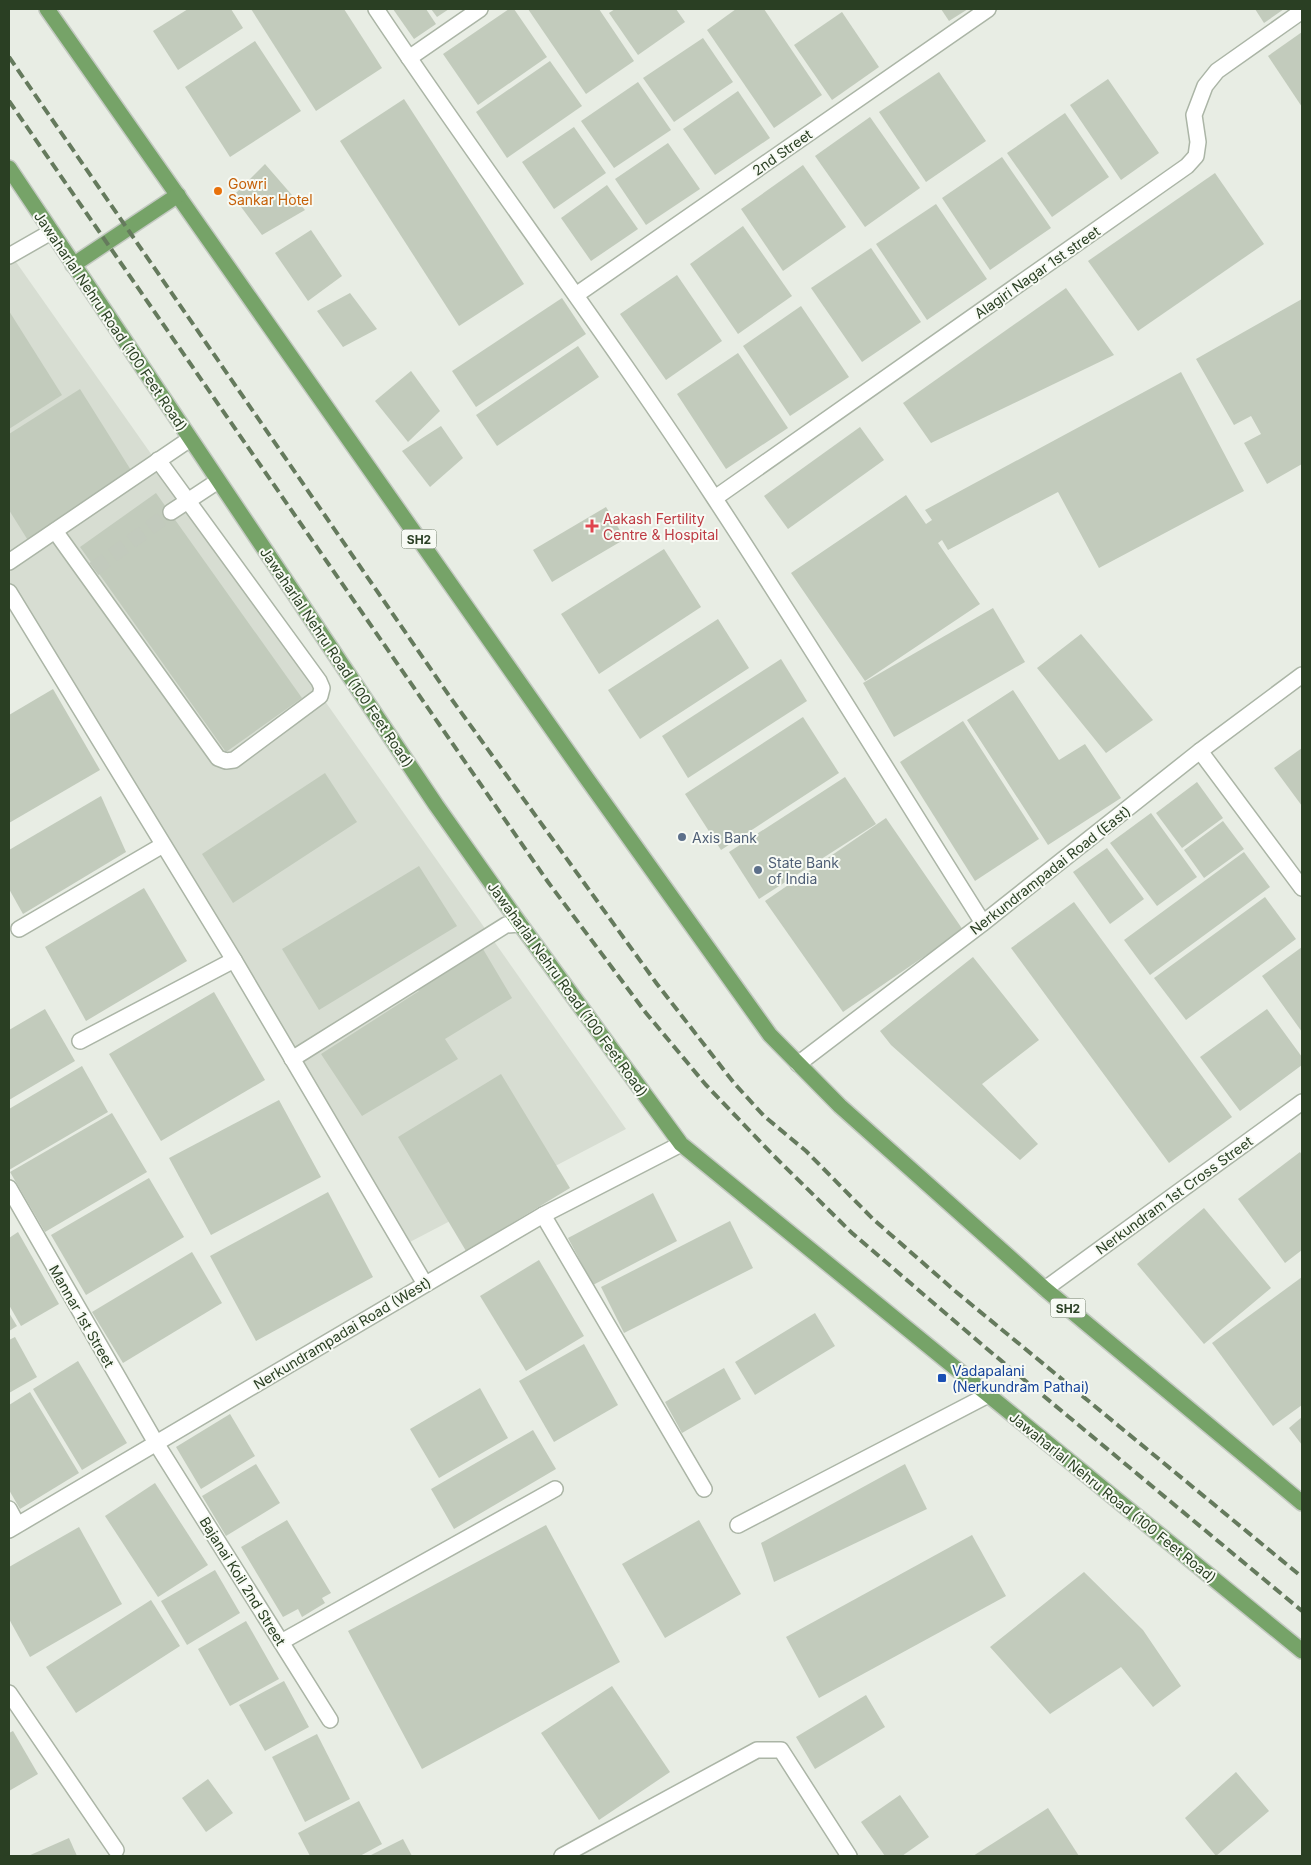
<svg xmlns="http://www.w3.org/2000/svg" width="1311" height="1865" font-family="Inter,sans-serif">
<rect width="100%" height="100%" fill="#e8ede4"/>
<!-- built -->
<polygon fill="#d7ddd2" points="9,252 626,1129 408,1243 9,599"/>
<!-- building -->
<g fill="#c2cbbc">
<polygon points="188,9 231,9 243,28 178,70 153,31"/>
<polygon points="251,9 344,9 382,68 316,111"/>
<polygon points="393,9 426,9 436,24 414,39"/>
<polygon points="431,9 449,9 437,17"/>
<polygon points="509,9 514,9 547,57 478,105 443,54"/>
<polygon points="528,9 599,9 634,61 586,94"/>
<polygon points="615,9 676,9 685,22 638,55 609,13"/>
<polygon points="736,9 764,9 822,95 774,128 707,30"/>
<polygon points="941,9 968,9 949,21"/>
<polygon points="1255,9 1284,9 1264,23"/>
<polygon points="842,12 879,67 832,100 794,45"/>
<polygon points="1302,32 1302,107 1268,56"/>
<polygon points="703,38 733,82 674,122 643,78"/>
<polygon points="255,41 301,111 230,157 185,87"/>
<polygon points="550,61 582,106 507,158 476,112"/>
<polygon points="939,72 986,141 926,182 879,112"/>
<polygon points="1108,79 1159,153 1121,180 1070,105"/>
<polygon points="638,82 671,130 614,168 581,121"/>
<polygon points="738,91 770,138 715,175 683,129"/>
<polygon points="404,99 524,284 459,326 340,141"/>
<polygon points="1065,113 1109,177 1052,217 1007,153"/>
<polygon points="870,117 920,188 865,227 815,156"/>
<polygon points="574,127 606,173 554,209 522,162"/>
<polygon points="668,143 700,189 646,225 615,179"/>
<polygon points="1002,157 1051,228 990,270 942,198"/>
<polygon points="265,164 305,210 262,235 233,196"/>
<polygon points="803,165 846,227 783,271 741,209"/>
<polygon points="1215,173 1264,244 1138,331 1088,261"/>
<polygon points="607,185 638,229 591,261 561,218"/>
<polygon points="936,204 987,279 927,320 876,244"/>
<polygon points="743,226 792,296 738,334 690,264"/>
<polygon points="311,230 342,276 308,301 275,253"/>
<polygon points="871,248 921,322 862,362 811,288"/>
<polygon points="677,275 722,341 666,380 620,314"/>
<polygon points="1066,288 1114,355 931,443 903,403"/>
<polygon points="350,293 377,329 343,347 317,311"/>
<polygon points="562,298 586,334 476,407 452,371"/>
<polygon points="1302,299 1302,464 1267,484 1244,443 1261,434 1251,416 1234,425 1196,359"/>
<polygon points="801,306 849,377 790,416 743,346"/>
<polygon points="9,311 62,395 9,429"/>
<polygon points="578,346 599,377 497,446 476,415"/>
<polygon points="738,353 788,428 726,469 677,394"/>
<polygon points="411,371 440,411 408,442 375,401"/>
<polygon points="1181,372 1244,491 1099,568 1058,492 948,550 942,540 938,543 980,604 865,681 791,573 906,495 926,524 932,520 925,510"/>
<polygon points="80,389 134,475 29,542 9,510 9,434"/>
<polygon points="441,426 463,458 430,487 402,451"/>
<polygon points="860,427 884,460 788,529 764,496"/>
<polygon points="156,493 302,698 226,752 80,547"/>
<polygon points="606,507 625,539 552,582 533,550"/>
<polygon points="664,549 701,607 599,674 561,614"/>
<polygon points="993,608 1025,662 894,737 863,683"/>
<polygon points="718,619 749,668 640,739 608,690"/>
<polygon points="1081,634 1153,720 1106,753 1037,668"/>
<polygon points="781,659 807,701 688,778 662,736"/>
<polygon points="53,689 100,770 9,823 9,715"/>
<polygon points="1013,690 1059,760 1085,744 1121,798 1048,845 967,720"/>
<polygon points="803,717 839,773 721,850 685,794"/>
<polygon points="963,721 1039,839 975,881 900,762"/>
<polygon points="1302,748 1302,806 1274,768"/>
<polygon points="325,773 357,822 233,903 202,854"/>
<polygon points="845,777 876,824 759,899 729,852"/>
<polygon points="1197,782 1223,818 1182,848 1156,813"/>
<polygon points="101,796 126,852 23,914 9,889 9,850"/>
<polygon points="1151,813 1197,877 1157,906 1110,843"/>
<polygon points="886,818 963,930 843,1012 765,901"/>
<polygon points="1223,821 1244,849 1204,878 1184,850"/>
<polygon points="1107,848 1144,899 1110,924 1073,872"/>
<polygon points="1244,852 1270,887 1150,975 1124,940"/>
<polygon points="419,866 457,926 319,1010 282,949"/>
<polygon points="144,888 187,961 86,1021 45,947"/>
<polygon points="1265,897 1296,939 1186,1020 1154,978"/>
<polygon points="1074,902 1232,1117 1169,1163 1011,948"/>
<polygon points="1302,947 1302,1032 1262,976"/>
<polygon points="483,949 512,998 445,1039 458,1059 362,1116 321,1054 419,991 417,989"/>
<polygon points="973,957 1039,1040 982,1084 1038,1144 1020,1160 891,1045 880,1031"/>
<polygon points="214,992 265,1080 161,1141 109,1054"/>
<polygon points="45,1009 75,1061 9,1100 9,1030"/>
<polygon points="1267,1009 1302,1057 1302,1065 1240,1111 1200,1057"/>
<polygon points="82,1066 108,1112 9,1170 9,1109"/>
<polygon points="501,1074 570,1188 466,1251 398,1137"/>
<polygon points="279,1100 321,1177 211,1235 169,1158"/>
<polygon points="112,1113 147,1172 45,1232 10,1172"/>
<polygon points="1300,1152 1302,1155 1302,1250 1285,1263 1238,1199"/>
<polygon points="149,1178 184,1237 86,1295 51,1235"/>
<polygon points="328,1192 373,1277 256,1341 210,1256"/>
<polygon points="653,1193 677,1241 593,1285 568,1238"/>
<polygon points="1204,1208 1271,1288 1204,1344 1137,1264"/>
<polygon points="730,1221 753,1268 624,1333 601,1287"/>
<polygon points="18,1232 59,1304 21,1326 9,1305 9,1238"/>
<polygon points="192,1252 222,1303 123,1363 92,1312"/>
<polygon points="539,1260 584,1336 526,1371 480,1296"/>
<polygon points="1302,1277 1302,1405 1273,1426 1212,1343"/>
<polygon points="9,1313 17,1326 9,1331"/>
<polygon points="815,1313 835,1346 755,1395 735,1362"/>
<polygon points="15,1337 37,1377 9,1393 9,1340"/>
<polygon points="584,1344 618,1405 554,1442 519,1381"/>
<polygon points="78,1361 127,1443 82,1470 33,1389"/>
<polygon points="724,1368 741,1399 682,1433 665,1402"/>
<polygon points="480,1388 508,1438 439,1478 410,1429"/>
<polygon points="30,1392 79,1473 20,1509 9,1490 9,1405"/>
<polygon points="230,1414 255,1456 201,1489 176,1447"/>
<polygon points="1302,1417 1302,1445 1289,1428"/>
<polygon points="533,1430 556,1469 454,1529 431,1489"/>
<polygon points="256,1464 280,1503 226,1536 202,1496"/>
<polygon points="905,1464 927,1509 774,1582 761,1543"/>
<polygon points="155,1483 208,1565 158,1597 105,1516"/>
<polygon points="287,1520 331,1593 322,1598 325,1603 302,1617 298,1609 283,1617 241,1547"/>
<polygon points="699,1520 741,1594 665,1638 622,1564"/>
<polygon points="546,1525 620,1662 422,1769 348,1631"/>
<polygon points="79,1527 122,1604 30,1657 9,1619 9,1567"/>
<polygon points="972,1535 1006,1596 819,1698 786,1637"/>
<polygon points="215,1570 240,1613 187,1645 161,1601"/>
<polygon points="1084,1572 1143,1630 1181,1686 1153,1707 1121,1667 1050,1714 990,1647"/>
<polygon points="151,1600 180,1646 76,1713 46,1667"/>
<polygon points="246,1621 279,1679 230,1706 198,1649"/>
<polygon points="284,1681 309,1727 265,1751 239,1705"/>
<polygon points="612,1686 670,1772 599,1820 541,1733"/>
<polygon points="866,1695 885,1727 815,1769 796,1737"/>
<polygon points="13,1731 38,1774 9,1791 9,1733"/>
<polygon points="317,1734 350,1799 305,1822 272,1757"/>
<polygon points="1236,1772 1269,1811 1216,1856 1185,1818"/>
<polygon points="208,1779 233,1813 206,1832 182,1798"/>
<polygon points="900,1795 929,1837 902,1856 885,1856 861,1822"/>
<polygon points="359,1801 382,1844 360,1856 310,1856 298,1833"/>
<polygon points="1048,1808 1079,1856 973,1856"/>
<polygon points="69,1838 77,1856 28,1856"/>
<polygon points="403,1839 412,1856 369,1856"/>
</g>
<g fill="none" stroke-linecap="round" stroke-linejoin="round">
<!-- minor-tunnel -->
<polyline stroke="#c2cabd" stroke-width="15" stroke-dasharray="15 8" stroke-linecap="butt" points="94,569 171,512"/>
<defs>
<g id="minor">
<path d="M376,9C486,174 607,333 715,499C807,639 894,782 983,923"/>
<polyline points="409,58 480,9"/>
<polyline points="9,256 51,232"/>
<polyline points="576,295 988,9"/>
<polyline points="715,498 1187,166 1196,156 1198,142 1194,115 1205,86 1217,71 1302,11"/>
<polyline points="171,512 218,481"/>
<polyline points="55,531 218,758 226,761 234,760 320,696 322,688 319,681 158,460"/>
<polyline points="9,562 190,439"/>
<polyline points="9,592 234,960 425,1284"/>
<polyline points="1200,751 1302,888"/>
<polyline points="19,929 163,845"/>
<polyline points="80,1041 234,960"/>
<polyline points="292,1059 506,925 520,924"/>
<polyline points="798,1064 983,923 1200,751 1302,675"/>
<polyline points="9,1188 156,1443 330,1720"/>
<polyline points="543,1215 704,1489"/>
<polyline points="1045,1289 1302,1102"/>
<polyline points="9,1509 17,1524"/>
<polyline points="738,1525 988,1395"/>
<polyline points="9,1530 543,1215 681,1144"/>
<polyline points="281,1642 555,1489"/>
<polyline points="9,1693 116,1850"/>
<polyline points="562,1856 757,1750 781,1750 849,1856"/>
</g>
<g id="major">
<polyline points="47,9 585,776 770,1035 840,1106 1045,1289 1302,1503"/>
<polyline points="9,168 436,805 520,924 681,1144 1302,1651"/>
<polyline points="73,265 178,195"/>
</g>
</defs>
<!-- minor casing -->
<use href="#minor" stroke="#abb5a6" stroke-width="18"/>
<!-- major casing -->
<use href="#major" stroke="#c3c9c1" stroke-width="18"/>
<!-- minor -->
<use href="#minor" stroke="#fff" stroke-width="15"/>
<!-- major -->
<use href="#major" stroke="#76a368" stroke-width="15"/>
<!-- rail -->
<g stroke="#657a5d" stroke-width="4" stroke-dasharray="10 5" stroke-linecap="butt">
<polyline points="9,57 450,697 657,984 734,1083 764,1116 806,1151 873,1219 955,1291 1302,1577"/>
<polyline points="9,101 548,882 646,1013 706,1085 772,1154 852,1233 986,1348 1302,1611"/>
</g>
</g>
<!-- markers -->
<circle fill="#e8710a" stroke="#f7faf4" stroke-width="2" cx="218" cy="191" r="5"/>
<path fill="#e0444e" stroke="#f7faf4" stroke-width="2" d="M589.5 518.5h5v5h5v5h-5v5h-5v-5h-5v-5h5z"/>
<g fill="#5c6f8a" stroke="#f7faf4" stroke-width="2">
<circle cx="682" cy="837" r="5"/>
<circle cx="758" cy="870" r="5"/>
</g>
<rect fill="#1a4fb4" stroke="#f7faf4" stroke-width="2" x="937" y="1373" width="10" height="10" rx="2.5"/>
<g text-anchor="middle" dominant-baseline="central" stroke-width="4" stroke-linejoin="round" paint-order="stroke">
<!-- shield labels -->
<g fill="#f7faf4" stroke="#687762" stroke-width="1">
<rect x="401.5" y="529.5" width="35" height="19" rx="4"/>
<rect x="1050.5" y="1298.5" width="35" height="19" rx="4"/>
</g>
<g font-size="12" font-weight="bold" fill="#2a3f23">
<text x="419" y="539">SH2</text>
<text x="1068" y="1308">SH2</text>
</g>
<!-- street labels -->
<g font-size="14" fill="#2a3f23" stroke="#f7faf4">
<text transform="translate(782 152) rotate(-35)">2nd Street</text>
<text transform="translate(1037 272) rotate(-35)">Alagiri Nagar 1st street</text>
<text transform="translate(111 321) rotate(56)">Jawaharlal Nehru Road (100 Feet Road)</text>
<text transform="translate(337 657) rotate(56)">Jawaharlal Nehru Road (100 Feet Road)</text>
<text transform="translate(1050 870) rotate(-38)">Nerkundrampadai Road (East)</text>
<text transform="translate(568 989) rotate(54)">Jawaharlal Nehru Road (100 Feet Road)</text>
<text transform="translate(1174 1195) rotate(-36)">Nerkundram 1st Cross Street</text>
<text transform="translate(82 1316) rotate(60)">Mannar 1st Street</text>
<text transform="translate(342 1333) rotate(-31)">Nerkundrampadai Road (West)</text>
<text transform="translate(1113 1497) rotate(39)">Jawaharlal Nehru Road (100 Feet Road)</text>
<text transform="translate(243 1581) rotate(58)">Bajanai Koil 2nd Street</text>
</g>
<!-- food labels -->
<g font-size="14" fill="#c56008" stroke="#f7faf4" text-anchor="start">
<text x="228" y="183">Gowri<tspan x="228" dy="16">Sankar Hotel</tspan></text>
</g>
<!-- health labels -->
<g font-size="14" fill="#be3a42" stroke="#f7faf4" text-anchor="start">
<text x="603" y="518">Aakash Fertility<tspan x="603" dy="16">Centre &amp; Hospital</tspan></text>
</g>
<!-- service labels -->
<g font-size="14" fill="#4e5e75" stroke="#f7faf4" text-anchor="start">
<text x="692" y="837">Axis Bank</text>
<text x="768" y="862">State Bank<tspan x="768" dy="16">of India</tspan></text>
</g>
<!-- transit labels -->
<g font-size="14" fill="#164399" stroke="#f7faf4" text-anchor="start">
<text x="952" y="1370">Vadapalani<tspan x="952" dy="16">(Nerkundram Pathai)</tspan></text>
</g>
</g>
<!-- border -->
<rect width="1311" height="1865" fill="none" stroke="#2a3f23" stroke-width="20"/>
</svg>
